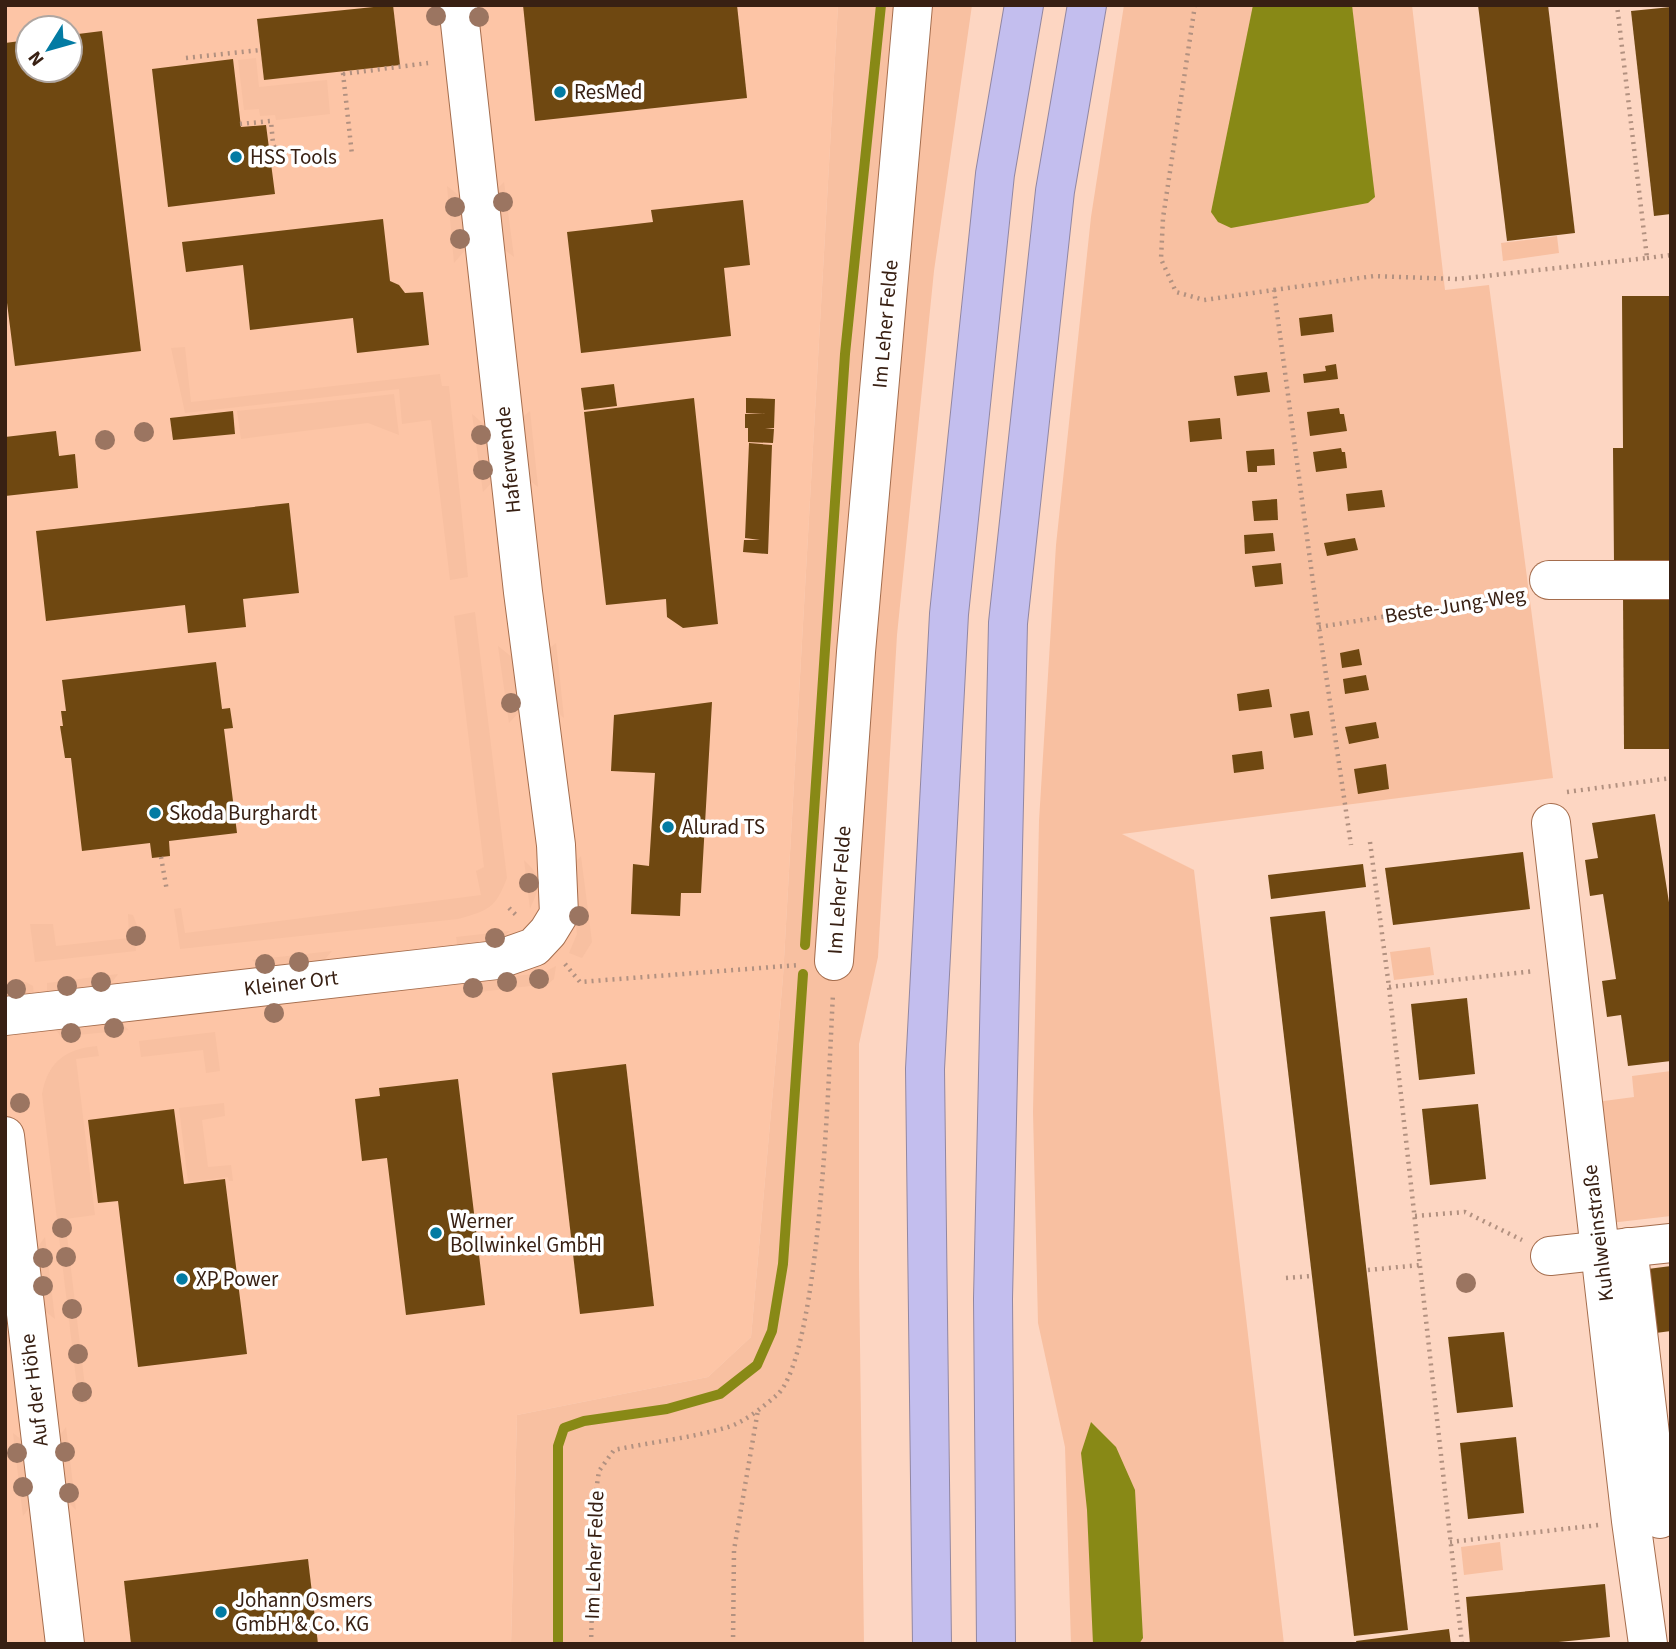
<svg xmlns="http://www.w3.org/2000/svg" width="1676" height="1649" font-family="'Source Sans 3',sans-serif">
<rect width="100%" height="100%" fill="#fdd6c2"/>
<!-- built -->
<path fill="#fdc5a6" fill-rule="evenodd" d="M5,5H838L783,977L751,1337L708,1377L517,1415L511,1644H5ZM28,28H70V70H28Z"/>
<!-- green -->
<g fill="#f8c0a1">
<polygon points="838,5 972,5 934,271 897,635 878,957 859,1044 859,1270 864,1644 511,1644 517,1415 708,1377 751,1337 783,977"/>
<polygon points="1124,5 1412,5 1445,290 1489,285 1553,778 1122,834 1194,870 1284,1644 1071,1644 1065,1447 1038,1323 1033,1112 1039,821 1056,545 1091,217"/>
<polygon points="256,58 259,87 327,80 330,114 276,120 275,115 260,116 259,109 244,110 238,60"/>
<polygon points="504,182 514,257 497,244 493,193"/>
<polygon points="447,186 462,198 466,249 454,263"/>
<polygon points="1557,236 1559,253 1503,261 1501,243"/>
<polygon points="185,347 191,402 440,374 442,386 449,386 468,577 450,580 431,420 402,424 399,389 185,413 171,348"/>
<polygon points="394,394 399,435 368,423 241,439 237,411"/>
<polygon points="530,411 538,487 523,475 517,422"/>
<polygon points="472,414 487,427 494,480 483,492"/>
<path d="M475,612L507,878C495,909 489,910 458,919L180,949L174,909L181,908L185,933L481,895L476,871L484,867L454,616Z"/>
<polygon points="556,643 564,718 550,705 544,653"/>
<polygon points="498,646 513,658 520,711 509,723"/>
<polygon points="581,856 592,942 582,958 569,953 577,934 569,870"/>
<path d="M524,860C544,879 541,884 530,909Z"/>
<polygon points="128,914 133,915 142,939 135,942 136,951 35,962 30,924 53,924 56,946 129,938"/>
<polygon points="510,931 500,941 459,954 456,937"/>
<polygon points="1430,947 1434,975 1394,980 1390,952"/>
<polygon points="332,951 320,965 267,973 252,960"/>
<polygon points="556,966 554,979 548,984 470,993 468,981 542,973"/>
<polygon points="118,974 107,989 47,995 47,983"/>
<polygon points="26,982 33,986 34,996 5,999 5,983"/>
<polygon points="117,1020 129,1030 67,1036 62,1038 56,1030 65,1026"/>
<polygon points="215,1032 220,1071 206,1073 203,1050 141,1057 139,1041"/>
<path d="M97,1046L99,1056L76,1059L95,1215L65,1219L87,1403L79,1404L42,1094C48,1062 65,1049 97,1046Z"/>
<polygon points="1671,1071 1671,1216 1610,1223 1596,1102 1634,1097 1632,1076"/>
<polygon points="224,1103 225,1116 202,1120 208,1167 231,1165 233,1181 229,1181 228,1177 188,1182 179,1108"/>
<polygon points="45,1237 55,1319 41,1308 35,1251"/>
<polygon points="66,1427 76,1510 63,1497 56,1441"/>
<polygon points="13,1433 28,1445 35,1500 23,1516"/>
<polygon points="1500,1542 1503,1570 1464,1575 1461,1547"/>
</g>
<!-- water -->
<g fill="#888916">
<polygon points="1253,5 1352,5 1375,197 1368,203 1231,228 1218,222 1211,212"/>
<polygon points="1091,1422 1116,1447 1135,1490 1143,1638 1139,1644 1093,1644 1087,1510 1081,1453"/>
</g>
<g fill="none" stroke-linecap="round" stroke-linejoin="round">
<!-- stream -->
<g stroke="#888916" stroke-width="10">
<polyline points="805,945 845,354 881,5"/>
<polyline points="558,1644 558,1446 564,1428 584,1421 667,1409 720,1394 757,1365 772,1331 783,1264 803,974"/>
</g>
</g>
<!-- building -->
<g fill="#6f4811">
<polygon points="393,5 400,65 264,80 257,19"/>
<polygon points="523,5 737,5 747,98 535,121"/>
<polygon points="1478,5 1548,5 1575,233 1507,241"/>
<polygon points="1671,7 1671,214 1654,216 1631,11"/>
<polygon points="102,31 141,351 15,366 5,287 5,43 28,40 28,70 70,70 70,35"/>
<polygon points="233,59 241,127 266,125 275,194 168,207 152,69"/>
<polygon points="743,200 750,265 724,268 731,336 581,353 567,232 653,222 651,210"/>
<polygon points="383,219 390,281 399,285 405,293 423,292 429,345 357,353 353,318 250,330 243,265 186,272 182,242"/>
<polygon points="1622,296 1671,296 1671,562 1614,563 1613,448 1623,448"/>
<polygon points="1332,314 1334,332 1301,336 1299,318"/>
<polygon points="1336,364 1338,379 1304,383 1303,374 1326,371 1325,366"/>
<polygon points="1267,372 1270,392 1237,396 1234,376"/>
<polygon points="614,384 617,406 584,410 581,388"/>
<polygon points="694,398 718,624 683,628 667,617 666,599 606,605 584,412"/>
<polygon points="746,398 775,399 774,428 765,428 774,429 773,443 748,442 748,428 745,428 745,414 766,413 746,413"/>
<polygon points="1339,408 1340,414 1344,414 1347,431 1310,436 1307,412"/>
<polygon points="233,411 235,434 173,440 170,418"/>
<polygon points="1220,418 1222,439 1190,442 1188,421"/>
<polygon points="56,431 59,456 75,454 78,488 5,496 5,437"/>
<polygon points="749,443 772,445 768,554 743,552 744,540 760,540 745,538"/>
<polygon points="1341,448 1342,452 1345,452 1347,468 1316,472 1313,452"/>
<polygon points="1274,449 1275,465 1257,466 1257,472 1248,472 1246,451"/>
<polygon points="1382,490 1385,507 1348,511 1346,494"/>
<polygon points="1277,499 1278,520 1254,521 1252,501"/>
<polygon points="289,503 299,593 243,599 246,627 188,633 185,605 46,621 36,531"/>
<polygon points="1273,533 1275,551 1245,554 1244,535"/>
<polygon points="1355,538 1358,550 1327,556 1324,543"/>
<polygon points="1281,563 1283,584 1255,587 1252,566"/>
<polygon points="1623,596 1671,596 1671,749 1624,749"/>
<polygon points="1359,649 1362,665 1342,668 1340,653"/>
<polygon points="216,662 222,709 230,708 233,728 224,729 237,833 169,841 170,856 152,858 150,843 82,851 71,758 65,758 60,726 63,726 61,711 66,711 62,680"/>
<polygon points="1366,675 1369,690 1345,694 1343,679"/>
<polygon points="1269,689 1272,707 1239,711 1237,694"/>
<polygon points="712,702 701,893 681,893 680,916 631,914 633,864 649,866 655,773 611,771 614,715"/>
<polygon points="1309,711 1313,735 1294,738 1290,714"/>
<polygon points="1376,722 1379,738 1349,744 1345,727"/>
<polygon points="1262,751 1264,769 1234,773 1232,755"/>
<polygon points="1386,764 1389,789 1358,794 1354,769"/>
<polygon points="1655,814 1671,915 1671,1061 1628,1066 1621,1015 1607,1017 1602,981 1616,979 1603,894 1590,896 1585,860 1598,858 1592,823"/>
<polygon points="1523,852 1530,909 1393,925 1385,868"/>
<polygon points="1363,864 1366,887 1271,899 1268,875"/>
<polygon points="1325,911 1408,1630 1354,1636 1270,917"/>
<polygon points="1467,998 1475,1074 1419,1080 1411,1004"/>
<polygon points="626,1064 654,1306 580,1314 552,1073"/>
<polygon points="458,1079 485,1305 406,1315 387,1158 362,1161 355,1099 380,1096 379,1088"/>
<polygon points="1478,1104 1486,1179 1430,1185 1422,1109"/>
<polygon points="174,1109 184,1184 225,1179 247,1354 138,1367 118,1201 98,1203 88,1120"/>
<polygon points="1671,1266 1671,1331 1648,1334 1640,1270"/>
<polygon points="1504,1332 1513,1407 1457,1413 1448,1337"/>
<polygon points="1516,1437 1524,1513 1468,1519 1460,1443"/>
<polygon points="308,1559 318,1644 131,1644 124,1581"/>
<polygon points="1605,1584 1610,1637 1538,1644 1470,1644 1466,1597"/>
<polygon points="1449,1629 1451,1644 1357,1644 1356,1641"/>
</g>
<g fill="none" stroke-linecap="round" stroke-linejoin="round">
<defs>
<g id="minor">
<polyline points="1549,580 1671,580"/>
<polyline points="1551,823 1631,1521 1648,1644"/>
<polyline points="834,961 856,652 913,5"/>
<polyline points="5,1016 497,960 534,947 548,932 559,914 556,845 523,592 458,5"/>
<polyline points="5,1136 65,1644"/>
<polyline points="1628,1247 1660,1519"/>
<polyline points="1550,1256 1671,1243"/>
</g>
<g id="highway">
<polyline points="932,1644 925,1069 949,614 995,174 1024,5"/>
<polyline points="996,1644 993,1299 1008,623 1055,191 1087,5"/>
</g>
</defs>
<!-- minor casing -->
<use href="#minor" stroke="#a56d4d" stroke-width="40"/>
<!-- highway casing -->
<use href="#highway" stroke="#9287a1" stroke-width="40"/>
<!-- path -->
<g stroke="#b29180" stroke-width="4.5" stroke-dasharray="2 5" stroke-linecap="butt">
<polyline points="1195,5 1163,218 1161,259 1176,292 1204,300 1274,290 1319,627 1351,845"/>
<polyline points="186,58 261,50"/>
<polyline points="343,73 352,155"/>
<polyline points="343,74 428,63"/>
<polyline points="240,124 271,121 273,144 283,164"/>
<polyline points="1647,258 1671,255"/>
<polyline points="1274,290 1374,276 1458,279 1647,258 1617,5"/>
<polyline points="1319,627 1518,595"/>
<polyline points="1567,792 1671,778"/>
<polyline points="1370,842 1389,987 1462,1644"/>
<polyline points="161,857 167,891"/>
<polyline points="509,908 517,916"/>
<polyline points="565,964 580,982 799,965"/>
<polyline points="1389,987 1535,971"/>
<polyline points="1415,1216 1465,1212 1522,1240"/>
<polyline points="1368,1270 1420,1265"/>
<polyline points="1286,1278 1311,1276"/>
<polyline points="1450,1542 1599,1525"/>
<path d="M591,1644L595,1498L599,1471L614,1450C651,1442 692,1438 728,1427C745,1422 764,1406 777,1395C821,1354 829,1064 833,994"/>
<polyline points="733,1644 734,1550 758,1410"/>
</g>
<!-- minor -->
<use href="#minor" stroke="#fff" stroke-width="38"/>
<!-- highway -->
<use href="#highway" stroke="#c3beee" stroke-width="38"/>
</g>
<!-- trees -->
<g fill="#9b7561">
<circle cx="436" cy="16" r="10"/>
<circle cx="479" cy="17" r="10"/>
<circle cx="503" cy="202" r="10"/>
<circle cx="455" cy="207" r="10"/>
<circle cx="460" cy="239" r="10"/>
<circle cx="144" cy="432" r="10"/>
<circle cx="481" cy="435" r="10"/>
<circle cx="105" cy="440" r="10"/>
<circle cx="483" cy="470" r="10"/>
<circle cx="511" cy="703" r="10"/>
<circle cx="529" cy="883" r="10"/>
<circle cx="579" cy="916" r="10"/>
<circle cx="136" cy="936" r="10"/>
<circle cx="495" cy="938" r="10"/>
<circle cx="299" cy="962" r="10"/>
<circle cx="265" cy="964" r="10"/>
<circle cx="539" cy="979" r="10"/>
<circle cx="101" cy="982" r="10"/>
<circle cx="507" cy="982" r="10"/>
<circle cx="67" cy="986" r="10"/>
<circle cx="473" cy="988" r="10"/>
<circle cx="16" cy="989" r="10"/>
<circle cx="274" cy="1013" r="10"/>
<circle cx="114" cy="1028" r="10"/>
<circle cx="71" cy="1033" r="10"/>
<circle cx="20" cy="1103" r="10"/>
<circle cx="62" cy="1228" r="10"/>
<circle cx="66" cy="1257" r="10"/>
<circle cx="43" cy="1258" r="10"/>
<circle cx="1466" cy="1283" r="10"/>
<circle cx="43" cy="1286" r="10"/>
<circle cx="72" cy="1309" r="10"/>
<circle cx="78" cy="1354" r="10"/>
<circle cx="82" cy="1392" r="10"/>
<circle cx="65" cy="1452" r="10"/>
<circle cx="17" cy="1453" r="10"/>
<circle cx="23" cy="1487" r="10"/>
<circle cx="69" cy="1493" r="10"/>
</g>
<!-- markers -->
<g fill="#037ba3" stroke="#fff" stroke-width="2.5">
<circle cx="560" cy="92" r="7"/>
<circle cx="236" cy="157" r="7"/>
<circle cx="155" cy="813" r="7"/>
<circle cx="668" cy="827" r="7"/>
<circle cx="436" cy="1233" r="7"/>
<circle cx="182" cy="1279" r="7"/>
<circle cx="221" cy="1612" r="7"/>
</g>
<g text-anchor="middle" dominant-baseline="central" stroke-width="7" stroke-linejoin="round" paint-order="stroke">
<!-- poi labels -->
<g font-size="21" fill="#382013" stroke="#fff" text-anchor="start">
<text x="574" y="92">ResMed</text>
<text x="250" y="157">HSS Tools</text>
<text x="169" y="813">Skoda Burghardt</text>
<text x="682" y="827">Alurad TS</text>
<text x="450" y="1221">Werner<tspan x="450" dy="24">Bollwinkel GmbH</tspan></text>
<text x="196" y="1279">XP Power</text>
<text x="235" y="1600">Johann Osmers<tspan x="235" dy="24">GmbH &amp; Co. KG</tspan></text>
</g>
<!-- street labels -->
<g font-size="21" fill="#382013" stroke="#fff">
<text transform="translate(885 324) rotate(-85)">Im Leher Felde</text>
<text transform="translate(508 460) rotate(-96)">Haferwende</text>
<text transform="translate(1455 605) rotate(-9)">Beste-Jung-Weg</text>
<text transform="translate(839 890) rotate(-86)">Im Leher Felde</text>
<text transform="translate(291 983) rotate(-7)">Kleiner Ort</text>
<text transform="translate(1598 1233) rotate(-97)">Kuhlweinstraße</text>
<text transform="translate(34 1390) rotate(-97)">Auf der Höhe</text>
<text transform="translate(594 1555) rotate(-88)">Im Leher Felde</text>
</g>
</g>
<!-- border -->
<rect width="1676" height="1649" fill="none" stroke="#382013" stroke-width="14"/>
<!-- north arrow -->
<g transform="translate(49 49) rotate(233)"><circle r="33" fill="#ffffff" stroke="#afa6a1" stroke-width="2"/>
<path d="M0-5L12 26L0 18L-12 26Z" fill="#037ba3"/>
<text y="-10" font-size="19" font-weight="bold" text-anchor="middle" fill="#382013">N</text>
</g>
</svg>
